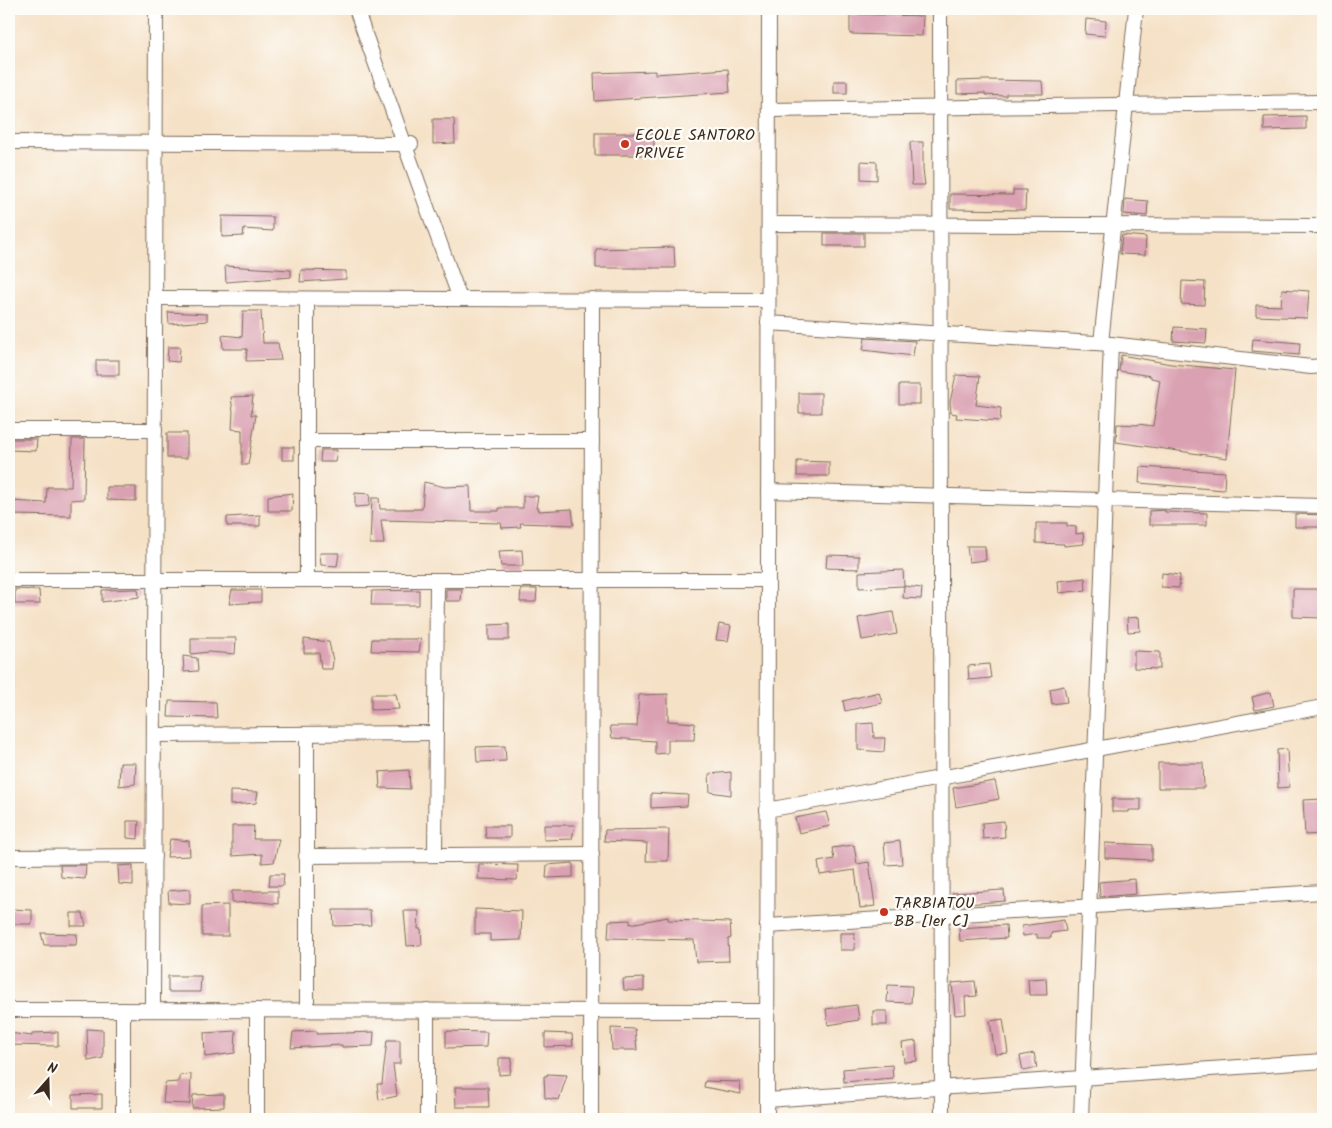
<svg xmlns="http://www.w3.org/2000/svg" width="1332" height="1128" font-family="Kalam,sans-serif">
<rect width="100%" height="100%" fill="#fdfcf7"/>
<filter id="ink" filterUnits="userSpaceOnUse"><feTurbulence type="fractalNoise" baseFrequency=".02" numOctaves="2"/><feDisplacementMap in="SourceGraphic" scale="10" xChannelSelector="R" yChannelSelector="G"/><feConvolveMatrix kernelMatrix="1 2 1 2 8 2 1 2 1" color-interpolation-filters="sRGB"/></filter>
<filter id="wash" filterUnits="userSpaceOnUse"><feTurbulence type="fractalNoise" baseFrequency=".0096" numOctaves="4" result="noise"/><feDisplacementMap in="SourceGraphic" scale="20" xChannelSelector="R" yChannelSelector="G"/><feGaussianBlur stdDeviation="1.12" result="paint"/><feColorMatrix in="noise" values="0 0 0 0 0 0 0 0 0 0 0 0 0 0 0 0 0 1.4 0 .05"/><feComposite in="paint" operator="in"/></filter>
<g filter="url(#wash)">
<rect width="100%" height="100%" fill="#f5e1c6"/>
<g id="blocks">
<!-- building -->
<g fill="#daa1b2">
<polygon points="850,14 923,16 922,36 850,34"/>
<polygon points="1086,19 1106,21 1105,36 1085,34"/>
<polygon points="728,69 730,92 595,101 594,73 655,71 655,74"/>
<polygon points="986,80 1042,81 1043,94 1006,94 1006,96 985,95 985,93 957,94 957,81"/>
<rect x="834" y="81" width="13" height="12"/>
<polygon points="1306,116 1306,129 1264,130 1264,117"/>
<polygon points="433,119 454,119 455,143 433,144"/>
<rect x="595" y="133" width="59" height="22"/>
<polygon points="910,142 923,142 923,170 925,185 912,185"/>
<polygon points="861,161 877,162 877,180 861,179"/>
<polygon points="1013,190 1026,190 1025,210 950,209 950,194 1013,195"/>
<polygon points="1125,199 1148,201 1147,216 1124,214"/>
<polygon points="222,216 273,217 273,231 244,229 243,236 222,237"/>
<rect x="824" y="233" width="40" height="13"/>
<polygon points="1122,235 1146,237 1145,255 1120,254"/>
<polygon points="674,247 675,268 596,268 596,249"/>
<polygon points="225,266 291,270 291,277 226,282"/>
<polygon points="301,270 346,271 346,279 300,282"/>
<polygon points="1182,281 1205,282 1204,305 1181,304"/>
<polygon points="1282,289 1309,291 1307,318 1256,316 1256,305 1281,306"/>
<polygon points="243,311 261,311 263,343 278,343 281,360 246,361 247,349 223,349 222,335 242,337"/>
<polygon points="168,312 207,314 207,321 169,324"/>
<polygon points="1174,327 1207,329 1206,343 1173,341"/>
<polygon points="865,338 915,341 913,356 863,350"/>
<polygon points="1253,339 1300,343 1299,355 1252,351"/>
<polygon points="168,347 180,347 179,362 167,361"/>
<polygon points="1121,355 1171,364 1235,370 1227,458 1116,442 1117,424 1138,425 1138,424 1153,426 1160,380 1151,378 1151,376 1119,371"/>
<rect x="96" y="360" width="23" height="15"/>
<polygon points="956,375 980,376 976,405 1001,408 1000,421 956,418 957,414 951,413 950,402"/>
<rect x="899" y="385" width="21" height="19"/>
<rect x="799" y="393" width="22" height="20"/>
<polygon points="253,396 251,415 256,415 248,465 242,465 242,430 232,429 233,412 231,397"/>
<rect x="167" y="433" width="20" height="25"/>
<polygon points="9,439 37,439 36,451 9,450"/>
<polygon points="72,439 85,439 84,499 71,500 71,516 10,515 11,501 46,503 47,487 71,487"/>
<rect x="282" y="447" width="12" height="13"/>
<polygon points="321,450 337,450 335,462 320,462"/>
<polygon points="797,461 829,462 829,476 797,476"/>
<polygon points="1140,467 1225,472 1224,490 1139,483"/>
<polygon points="424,482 445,487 470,486 471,511 499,511 499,508 523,508 523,496 538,496 536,508 539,508 539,511 572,509 574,525 520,523 521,527 502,528 501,523 381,520 384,544 370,544 372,498 379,498 380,509 422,509"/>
<polygon points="107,487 136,487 136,501 107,500"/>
<polygon points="293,493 292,511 268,511 268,496"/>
<polygon points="355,493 370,494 369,506 355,507"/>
<polygon points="1165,510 1165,512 1207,513 1207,525 1149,525 1149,511"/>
<polygon points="1295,514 1323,515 1323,527 1295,527"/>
<polygon points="260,515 260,526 227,526 227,517"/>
<polygon points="1036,523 1067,523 1067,526 1076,527 1076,534 1083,533 1084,544 1064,546 1064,544 1036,543"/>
<polygon points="967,546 985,546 986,560 969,562"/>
<polygon points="522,550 523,566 501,566 499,551"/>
<polygon points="320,553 339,553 337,566 321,565"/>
<polygon points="827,555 859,556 859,569 826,568"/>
<polygon points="903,570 904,586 859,588 859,572"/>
<polygon points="1162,573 1180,575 1179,588 1161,587"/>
<polygon points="1085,578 1086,590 1059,593 1058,581"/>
<polygon points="904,586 922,588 921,599 903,598"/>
<polygon points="15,589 39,590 40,604 15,604"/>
<polygon points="138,589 139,597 102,602 102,590"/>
<polygon points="446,589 462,589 461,601 446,601"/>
<polygon points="521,589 537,589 536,602 520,602"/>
<polygon points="1293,589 1323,589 1323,618 1293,617"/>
<polygon points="232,590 261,590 261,602 229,604"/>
<polygon points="419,590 419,605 371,605 372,591"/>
<polygon points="893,612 897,634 862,640 858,618"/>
<polygon points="1139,617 1140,631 1128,632 1127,618"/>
<polygon points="509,624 509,640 489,640 489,625"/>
<polygon points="719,624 731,626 728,641 716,640"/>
<polygon points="191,638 236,638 235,654 208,652 191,654"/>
<polygon points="304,639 329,642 333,661 332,669 321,669 319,653 304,653"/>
<polygon points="372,639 421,639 419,652 371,651"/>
<polygon points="1134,651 1160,652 1160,669 1134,668"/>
<polygon points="183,656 197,658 198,671 184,672"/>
<polygon points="989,664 991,678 969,680 968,666"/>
<polygon points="1064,686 1067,702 1052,704 1050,689"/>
<polygon points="879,692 882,703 845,711 843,701"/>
<polygon points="1271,692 1274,706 1255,710 1252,697"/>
<polygon points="371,694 396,694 399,709 371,710"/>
<polygon points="668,694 668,721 695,723 694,740 668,740 668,753 655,754 655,741 612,738 610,726 637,726 639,695"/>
<polygon points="169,701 216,702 217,718 168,717"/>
<polygon points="873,723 874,738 885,738 884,752 858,750 858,724"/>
<polygon points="505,746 506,761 477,762 476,747"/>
<polygon points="1287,749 1289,787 1278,788 1277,750"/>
<polygon points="120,763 136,763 135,784 119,786"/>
<polygon points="1158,763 1203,763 1204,788 1158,788"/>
<polygon points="409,770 410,789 380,788 379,772"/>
<polygon points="731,772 731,795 710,792 709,774"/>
<polygon points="995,781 999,799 956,807 953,788"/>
<polygon points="230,791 258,792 256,803 230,805"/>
<polygon points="651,793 688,795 687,806 651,808"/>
<polygon points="1112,799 1141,799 1141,810 1129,810 1129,812 1112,812"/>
<polygon points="1323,799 1323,834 1305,835 1303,800"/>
<polygon points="826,812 830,826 799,833 795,818"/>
<polygon points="127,821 139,821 138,839 127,838"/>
<polygon points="1004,821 1005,837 983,839 982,823"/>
<polygon points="544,825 575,825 572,839 544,840"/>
<polygon points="232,826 254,826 253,839 279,839 274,862 262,863 262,854 232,856"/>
<polygon points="485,826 510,826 510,838 486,838"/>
<polygon points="669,829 668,861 646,861 647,843 604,841 605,830"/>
<polygon points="170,839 189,841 190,856 167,857"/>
<polygon points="900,841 902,864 886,865 884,843"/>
<polygon points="1105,843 1152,845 1152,860 1105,858"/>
<polygon points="854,845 857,864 869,862 875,906 860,908 855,870 820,875 818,862 834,859 832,848"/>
<polygon points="573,863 573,877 546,878 547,865"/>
<polygon points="479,864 518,865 517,880 478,879"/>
<polygon points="60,865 86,865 85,879 61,877"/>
<polygon points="133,865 133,885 119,884 118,866"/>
<polygon points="270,874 284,874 283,886 269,886"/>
<polygon points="1135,879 1136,894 1100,897 1099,882"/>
<polygon points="190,889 190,904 169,903 168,891"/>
<polygon points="1004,890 1005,901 953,905 952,893"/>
<polygon points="232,891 278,891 278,904 261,902 232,903"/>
<polygon points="228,905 228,936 202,936 202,906"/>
<polygon points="9,909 32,910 32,924 9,924"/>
<polygon points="475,909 522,911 521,940 490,941 490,934 475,934"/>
<polygon points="333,910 370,910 371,925 334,926"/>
<polygon points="404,911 419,911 418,929 421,929 422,945 407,946"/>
<polygon points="71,913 83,913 86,926 71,926"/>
<polygon points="668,917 668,920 730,922 731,938 728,939 729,961 696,962 694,940 608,938 609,921 630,920 630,924"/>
<polygon points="1064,920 1066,931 1051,933 1051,938 1037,938 1037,934 1023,936 1022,926"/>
<polygon points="1006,925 1007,938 960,941 959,928"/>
<polygon points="41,933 77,934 76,945 44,945"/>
<polygon points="840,933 855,933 854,950 840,950"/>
<polygon points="168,976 201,976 200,992 168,992"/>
<polygon points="644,978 644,991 624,990 623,979"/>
<polygon points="1046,978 1047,995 1029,995 1028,979"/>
<polygon points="975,981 977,996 965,997 966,1014 955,1015 952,983"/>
<polygon points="888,985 912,986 911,1003 887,1002"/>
<polygon points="857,1005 859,1020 828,1025 826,1009"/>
<rect x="873" y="1011" width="14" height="14"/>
<polygon points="1003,1019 1008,1053 995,1054 990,1021"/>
<polygon points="611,1028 635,1029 637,1050 612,1050"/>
<polygon points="87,1029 103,1030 103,1058 88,1061"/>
<polygon points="236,1031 235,1053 205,1057 204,1033"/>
<polygon points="317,1031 317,1034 374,1032 373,1046 342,1047 342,1045 291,1048 293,1032"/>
<polygon points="446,1031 487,1032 486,1047 446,1048"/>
<polygon points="58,1032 58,1046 9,1045 9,1033 32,1036 32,1033"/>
<polygon points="545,1033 572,1034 573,1046 545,1047"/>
<polygon points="387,1040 400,1040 400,1064 393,1064 397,1096 379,1100 377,1084 382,1084"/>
<polygon points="916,1041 917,1061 904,1062 902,1043"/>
<polygon points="1034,1053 1037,1068 1023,1071 1020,1056"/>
<polygon points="499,1058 512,1058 510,1074 499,1075"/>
<polygon points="892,1065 893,1078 844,1082 843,1069"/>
<polygon points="191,1074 190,1104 163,1103 165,1083 178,1082 180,1075"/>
<polygon points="547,1074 567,1075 559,1100 545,1098 544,1076 547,1076"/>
<polygon points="705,1081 740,1082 741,1094 704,1087"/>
<polygon points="455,1087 488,1087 489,1107 456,1107"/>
<polygon points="102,1094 102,1108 73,1108 73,1095"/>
<polygon points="224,1094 224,1107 192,1108 193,1095"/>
</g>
</g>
</g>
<g filter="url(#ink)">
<use href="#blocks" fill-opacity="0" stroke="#7c6a59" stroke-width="1"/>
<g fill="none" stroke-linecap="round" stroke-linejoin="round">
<defs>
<g id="minor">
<polyline points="356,9 460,299"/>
<polyline points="940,9 942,1119"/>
<polyline points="769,110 1323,102"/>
<polyline points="9,142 411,144"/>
<polyline points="769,224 1323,226"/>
<polyline points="155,298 768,300"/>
<polyline points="768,323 1111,344 1311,367 1323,366"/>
<polyline points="1101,343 1136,9"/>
<polyline points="9,430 155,430"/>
<polyline points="307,441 592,441"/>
<polyline points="768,491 1323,506"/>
<polyline points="9,580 768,580"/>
<polyline points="307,580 307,299"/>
<polyline points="154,735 436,733"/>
<polyline points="767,810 1323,707"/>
<polyline points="435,855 437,580"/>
<polyline points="306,856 592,854"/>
<polyline points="9,857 154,856"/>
<polyline points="767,926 1323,892"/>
<polyline points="9,1010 767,1011"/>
<polyline points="123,1010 123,1119"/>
<polyline points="153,1010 156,9"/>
<polyline points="257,1010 257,1119"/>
<polyline points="307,1010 307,734"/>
<polyline points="427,1010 427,1119"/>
<polyline points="767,1100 1323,1061"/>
<polyline points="591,1119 592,299"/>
<polyline points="767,1119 769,9"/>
<polyline points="1081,1119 1111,344"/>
</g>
</defs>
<!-- minor casing -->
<use href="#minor" stroke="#7c6a59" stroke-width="16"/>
<!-- minor -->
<use href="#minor" stroke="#fff" stroke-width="14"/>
</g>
</g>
<!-- markers -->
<g fill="#c8321e" stroke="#fdfcf7" stroke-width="2">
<circle cx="625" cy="144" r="5"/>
<circle cx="884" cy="912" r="5"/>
</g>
<g text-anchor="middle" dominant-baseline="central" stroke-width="4.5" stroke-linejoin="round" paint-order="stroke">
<!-- poi labels -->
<g font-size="16" fill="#3b2a1e" stroke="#fdfcf7" text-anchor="start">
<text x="635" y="135">ECOLE SANTORO<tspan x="635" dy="18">PRIVEE</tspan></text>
<text x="894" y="903">TARBIATOU<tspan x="894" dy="18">BB [1er C]</tspan></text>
</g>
</g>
<!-- margin -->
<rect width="1332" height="1128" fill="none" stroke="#fdfcf7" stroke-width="30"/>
<!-- north arrow -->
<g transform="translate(48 1080) rotate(20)" stroke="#fdfcf7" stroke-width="4" paint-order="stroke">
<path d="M0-4L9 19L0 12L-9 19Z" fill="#3b2a1e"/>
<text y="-8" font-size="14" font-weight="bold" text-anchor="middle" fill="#3b2a1e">N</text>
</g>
</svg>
